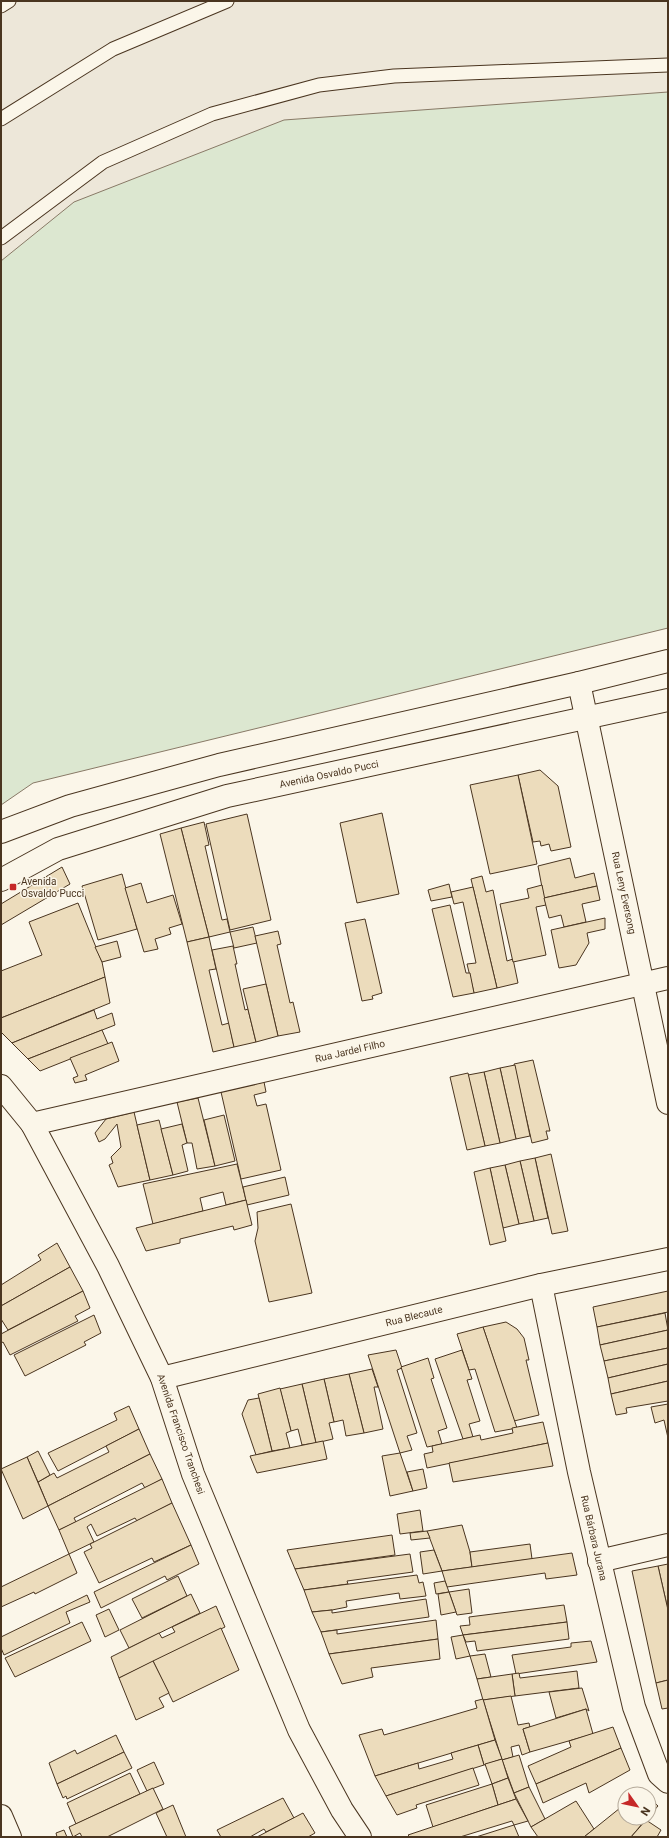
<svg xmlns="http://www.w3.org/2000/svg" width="669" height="1838" font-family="Roboto,sans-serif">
<rect width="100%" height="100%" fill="#fbf6e9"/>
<!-- green -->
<polygon fill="#dce7d0" stroke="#887966" points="1,1 668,1 668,628 33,783 1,805"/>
<!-- parking -->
<polygon fill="#ede7d9" stroke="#887966" points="1,1 668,1 668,92 284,120 74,202 1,261"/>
<!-- building -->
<g fill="#ecdcbc" stroke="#4a3520">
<polygon points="540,770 558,786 571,847 551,851 549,844 541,846 540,841 533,842 518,775"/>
<polygon points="518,775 537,864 490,874 470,785"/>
<polygon points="382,813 399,894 357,903 340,823"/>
<polygon points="247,814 271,920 230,930 206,824"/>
<polygon points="204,822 209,845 205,846 222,920 227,919 230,932 209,937 181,828"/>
<polygon points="181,828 209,937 187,942 160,834"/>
<polygon points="570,858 575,878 594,873 597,886 544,898 538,866"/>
<polygon points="62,867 70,884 1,925 1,904"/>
<polygon points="122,874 137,929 98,940 82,886"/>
<polygon points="482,876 486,892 493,890 507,961 513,959 518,983 497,988 471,879"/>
<polygon points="141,883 147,903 173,895 182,924 169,928 171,934 155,939 158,949 144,952 125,888"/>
<polygon points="449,884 452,897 431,901 428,890"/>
<polygon points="542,885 546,905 536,907 546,955 513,962 500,904 529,898 527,889"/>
<polygon points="597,886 600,900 582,904 586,922 564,927 561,915 549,918 544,898"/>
<polygon points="473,887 497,988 474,993 467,964 476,963 463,902 454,904 451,892"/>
<polygon points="78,903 102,962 105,977 1,1018 1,971 42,955 29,922"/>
<polygon points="450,905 466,973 470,973 474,993 453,997 432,909"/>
<polygon points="605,918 605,929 587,933 589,943 576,965 559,968 551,930"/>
<polygon points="365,919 382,993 372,996 373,999 362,1001 345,923"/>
<polygon points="253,927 257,943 234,948 230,932"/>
<polygon points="278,931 281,944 277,945 290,1003 293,1002 300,1032 278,1036 255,936"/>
<polygon points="209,937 216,969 209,970 222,1025 229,1023 234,1047 213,1052 187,942"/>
<polygon points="117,941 121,957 102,962 95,947"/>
<polygon points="233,946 237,964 235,964 245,1010 248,1009 256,1042 234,1047 212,950"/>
<polygon points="105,977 110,1003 12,1043 1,1032 1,1018"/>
<polygon points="266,984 278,1036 256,1042 243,989"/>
<polygon points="94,1010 97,1019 112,1013 115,1025 28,1059 12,1043"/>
<polygon points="102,1030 108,1044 40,1071 28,1059"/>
<polygon points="112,1042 119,1061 85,1075 87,1080 75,1083 73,1078 78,1076 70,1058"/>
<polygon points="533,1060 550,1131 546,1131 548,1139 532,1143 514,1064"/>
<polygon points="515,1065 530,1136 516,1139 500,1068"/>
<polygon points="500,1068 516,1139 500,1143 484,1072"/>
<polygon points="484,1072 500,1143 485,1146 468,1075"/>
<polygon points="468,1073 485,1146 467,1150 450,1077"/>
<polygon points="264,1082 266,1092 254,1095 257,1106 266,1104 281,1170 241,1179 221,1092"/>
<polygon points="198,1098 215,1166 197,1169 192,1143 187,1143 177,1102"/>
<polygon points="134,1112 150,1180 118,1187 109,1165 113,1163 111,1157 121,1147 117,1124 105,1139 99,1142 95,1133 106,1119"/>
<polygon points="224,1115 235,1161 215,1166 204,1120"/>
<polygon points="159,1120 173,1175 150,1180 137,1125"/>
<polygon points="182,1124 187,1143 182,1145 188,1171 173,1175 161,1129"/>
<polygon points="551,1154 568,1231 552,1234 535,1158"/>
<polygon points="535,1158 548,1218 534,1221 520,1161"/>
<polygon points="520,1161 534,1221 519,1224 505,1165"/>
<polygon points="237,1164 246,1200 226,1205 223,1192 200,1198 203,1211 153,1224 143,1184"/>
<polygon points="505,1165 519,1224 503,1228 490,1168"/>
<polygon points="490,1168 506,1241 490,1245 474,1172"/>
<polygon points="285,1177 289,1195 247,1205 243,1187"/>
<polygon points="246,1200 252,1225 234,1230 233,1226 180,1239 180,1243 146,1251 136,1228"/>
<polygon points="291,1204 312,1293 269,1302 255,1241 258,1228 257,1212"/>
<polygon points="57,1243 70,1267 1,1306 1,1285 41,1260 38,1255"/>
<polygon points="70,1267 83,1291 8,1330 1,1319 1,1306"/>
<polygon points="83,1291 90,1308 75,1316 78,1321 10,1355 3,1342 1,1343 1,1334"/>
<polygon points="668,1291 668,1312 597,1327 593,1307"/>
<polygon points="665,1313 668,1330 600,1345 597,1327"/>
<polygon points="94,1315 101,1333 84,1342 86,1345 25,1376 14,1355"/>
<polygon points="506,1322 517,1329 524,1338 529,1360 526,1360 539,1415 514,1421 483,1327"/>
<polygon points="483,1327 517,1428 495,1432 475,1369 469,1370 457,1334"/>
<polygon points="668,1330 668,1348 604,1361 600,1345"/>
<polygon points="668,1348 668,1364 608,1378 604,1361"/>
<polygon points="396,1350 402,1368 397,1370 417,1433 407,1436 412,1450 400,1453 368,1355"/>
<polygon points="462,1350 472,1379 467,1380 480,1421 469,1424 473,1437 463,1439 435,1359"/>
<polygon points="428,1358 434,1378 431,1379 447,1428 438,1431 442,1444 427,1447 401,1367"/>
<polygon points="668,1364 668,1381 611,1394 608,1378"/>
<polygon points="372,1369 378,1387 374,1387 383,1429 364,1433 349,1374"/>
<polygon points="349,1374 364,1433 346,1436 343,1420 334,1422 324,1379"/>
<polygon points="324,1379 334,1422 329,1423 333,1439 316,1443 302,1384"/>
<polygon points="668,1381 668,1401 626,1408 627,1413 616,1415 611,1394"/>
<polygon points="302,1384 316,1443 302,1445 298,1429 291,1431 280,1389"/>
<polygon points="280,1388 291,1431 286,1433 290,1448 272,1451 258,1394"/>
<polygon points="259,1398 272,1451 256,1455 242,1414 248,1400"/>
<polygon points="668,1404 668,1438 664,1420 655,1423 651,1407"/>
<polygon points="129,1406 139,1429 58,1471 48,1453 117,1420 114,1413"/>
<polygon points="543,1422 548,1443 427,1468 424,1454 433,1452 432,1446 480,1435 481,1440 513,1433 512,1428"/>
<polygon points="139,1429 150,1454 48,1506 38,1482 54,1473 57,1478 109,1452 106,1446"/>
<polygon points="323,1441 327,1459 257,1473 250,1456"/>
<polygon points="548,1443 553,1466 453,1482 449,1463"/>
<polygon points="38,1451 50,1475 38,1482 27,1457"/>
<polygon points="400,1453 413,1491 390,1496 382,1456"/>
<polygon points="150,1454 162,1479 145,1488 142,1483 74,1518 76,1522 59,1530 48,1506"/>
<polygon points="27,1457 48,1506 23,1519 1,1469"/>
<polygon points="423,1469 427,1488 413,1491 407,1472"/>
<polygon points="162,1479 172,1503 137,1521 135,1518 97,1536 91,1524 87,1527 94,1542 69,1554 59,1530"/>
<polygon points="172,1503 191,1545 154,1562 152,1558 99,1583 84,1552 92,1548 90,1544"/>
<polygon points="420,1510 423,1531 400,1534 397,1514"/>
<polygon points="462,1525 470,1552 472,1567 442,1571 427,1531"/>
<polygon points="427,1531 430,1538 411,1540 410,1533"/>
<polygon points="392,1535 395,1555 295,1569 287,1550"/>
<polygon points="530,1544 532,1559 472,1567 470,1552"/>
<polygon points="191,1545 199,1564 167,1580 165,1576 101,1608 94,1592"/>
<polygon points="434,1550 442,1571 423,1574 420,1552"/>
<polygon points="572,1553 577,1575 546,1579 545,1573 447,1587 442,1571"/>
<polygon points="69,1554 77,1573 35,1594 34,1592 1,1607 1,1587"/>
<polygon points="410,1554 413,1572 347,1581 348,1584 304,1590 295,1569"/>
<polygon points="668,1564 668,1610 658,1566"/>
<polygon points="658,1566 668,1610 668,1680 656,1683 632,1571"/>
<polygon points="417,1575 419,1583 423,1582 426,1596 400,1599 399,1593 346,1601 347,1607 332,1610 312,1612 304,1590"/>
<polygon points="178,1576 187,1596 142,1618 132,1599"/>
<polygon points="445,1581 449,1592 436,1594 434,1583"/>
<polygon points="469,1589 472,1613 457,1615 449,1592"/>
<polygon points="449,1592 456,1612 441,1615 438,1594"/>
<polygon points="191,1594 200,1613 129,1648 120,1630"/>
<polygon points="87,1595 90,1602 66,1612 70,1623 4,1655 1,1648 1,1637"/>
<polygon points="426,1599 429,1617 321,1632 312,1612 332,1610 332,1613"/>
<polygon points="564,1605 567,1622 463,1635 460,1626 470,1625 469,1617"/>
<polygon points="216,1606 225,1627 119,1678 111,1657 159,1633 162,1638 175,1632 172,1627"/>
<polygon points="109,1609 119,1630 105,1637 96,1615"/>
<polygon points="436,1620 438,1639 329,1654 321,1632 337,1630 337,1634"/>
<polygon points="82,1622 91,1641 15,1677 5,1658"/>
<polygon points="567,1622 569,1639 477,1651 475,1641 466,1642 463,1635"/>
<polygon points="221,1628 239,1670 173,1702 153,1661"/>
<polygon points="463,1635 470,1656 456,1659 451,1637"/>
<polygon points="438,1639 440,1659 371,1668 373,1677 342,1684 329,1654"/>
<polygon points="591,1641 597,1662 516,1674 512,1655 571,1647 571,1643"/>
<polygon points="485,1654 491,1677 477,1679 470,1656"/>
<polygon points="153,1661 169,1693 159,1698 164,1707 136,1720 119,1678"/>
<polygon points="577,1671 579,1688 515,1696 512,1674 519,1673 520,1678"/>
<polygon points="512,1674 515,1696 483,1700 477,1679"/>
<polygon points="668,1680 668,1708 662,1709 656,1683"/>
<polygon points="582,1688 589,1711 586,1709 556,1718 549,1692"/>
<polygon points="511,1696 518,1725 529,1723 530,1727 523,1729 530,1752 522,1755 519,1745 511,1747 513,1757 502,1760 483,1700"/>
<polygon points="483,1699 495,1740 375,1776 359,1735 382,1729 384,1735 419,1725 477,1708 475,1701"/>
<polygon points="586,1709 593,1734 530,1752 523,1729"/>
<polygon points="613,1727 621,1748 536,1784 528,1766 571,1747 569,1741"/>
<polygon points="116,1735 124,1752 57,1784 49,1763 75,1750 77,1754"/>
<polygon points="495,1740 502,1759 484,1765 478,1745"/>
<polygon points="478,1745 484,1765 386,1796 375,1776 418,1763 419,1769 453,1759 451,1753"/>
<polygon points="621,1748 630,1770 589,1793 586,1783 543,1803 536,1784"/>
<polygon points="124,1752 132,1768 67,1799 66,1796 63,1798 57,1784"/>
<polygon points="519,1755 529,1787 514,1793 502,1760"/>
<polygon points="502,1759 508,1778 492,1784 485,1764"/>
<polygon points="154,1762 164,1784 147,1791 137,1770"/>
<polygon points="473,1768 479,1785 416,1805 417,1808 397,1815 386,1796"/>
<polygon points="130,1773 140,1794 76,1824 67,1803"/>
<polygon points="508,1778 516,1799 498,1805 492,1784"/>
<polygon points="492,1784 498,1805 433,1827 426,1805"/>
<polygon points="529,1787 545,1819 531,1827 514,1793"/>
<polygon points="153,1788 163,1809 107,1837 82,1837 80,1833 73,1837 69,1827"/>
<polygon points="649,1797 658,1806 649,1816"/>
<polygon points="283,1798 294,1818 266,1832 264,1829 250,1837 221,1837 217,1830"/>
<polygon points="516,1799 528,1821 514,1825 512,1821 460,1837 410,1837 408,1835"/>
<polygon points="576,1801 594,1829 584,1837 538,1837 531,1827"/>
<polygon points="625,1804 625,1818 647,1818 631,1837 584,1837"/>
<polygon points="173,1805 186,1837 167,1837 156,1813"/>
<polygon points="303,1813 315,1833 308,1837 257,1837"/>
<polygon points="646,1820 661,1830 657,1837 631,1837"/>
<polygon points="514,1825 519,1837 476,1837"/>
<polygon points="64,1830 67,1837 57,1837 56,1833"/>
</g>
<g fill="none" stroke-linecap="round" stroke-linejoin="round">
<defs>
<g id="service">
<polyline points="1,6 9,1"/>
<polyline points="1,119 113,49 227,1"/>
<polyline points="1,238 103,162 212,114 319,85 394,76 668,65"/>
</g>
<g id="minor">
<polyline points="579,683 668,1103"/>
<polyline points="1,1086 32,1124 108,1266 162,1378 193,1474 299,1730 342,1810 360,1837"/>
<polyline points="32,1124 668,978"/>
<polyline points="541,1285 579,1472 634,1707 659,1774 668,1782"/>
<polyline points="162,1378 541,1285 668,1259"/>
<polyline points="599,1561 668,1545"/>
</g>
<g id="secondary">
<polyline points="1,832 70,806 219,765 579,683 668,661"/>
<polyline points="1,880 58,849 227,796 668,700"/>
<polyline points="1,1816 10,1837"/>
</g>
</defs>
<!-- service casing -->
<use href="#service" stroke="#4a3520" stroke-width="15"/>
<!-- minor casing -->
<use href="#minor" stroke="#4a3520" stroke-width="24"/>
<!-- secondary casing -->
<use href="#secondary" stroke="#4a3520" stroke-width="24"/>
<!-- service -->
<use href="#service" stroke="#fbf6e9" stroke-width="13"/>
<!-- minor -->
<use href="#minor" stroke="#fbf6e9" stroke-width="22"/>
<!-- secondary -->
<use href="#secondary" stroke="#fbf6e9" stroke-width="22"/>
</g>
<!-- markers -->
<rect fill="#c62828" stroke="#fbf6e9" stroke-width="1.5" x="9" y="883" width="8" height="8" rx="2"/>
<g text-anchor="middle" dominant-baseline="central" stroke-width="3" stroke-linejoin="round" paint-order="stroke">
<!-- street labels -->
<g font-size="10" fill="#4a3520" stroke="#fbf6e9">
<text transform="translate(329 774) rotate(-12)">Avenida Osvaldo Pucci</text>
<text transform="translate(624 893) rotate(78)">Rua Leny Eversong</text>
<text transform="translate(350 1051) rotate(-13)">Rua Jardel Filho</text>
<text transform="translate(414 1316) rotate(-14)">Rua Blecaute</text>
<text transform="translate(181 1434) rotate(71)">Avenida Francisco Tranchesi</text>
<text transform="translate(594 1538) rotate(77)">Rua Bárbara Jurana</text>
</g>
<!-- poi labels -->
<g font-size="10" fill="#4a3520" stroke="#fbf6e9" text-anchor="start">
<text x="21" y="881">Avenida<tspan x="21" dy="12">Osvaldo Pucci</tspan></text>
</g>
</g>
<!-- border -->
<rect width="669" height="1838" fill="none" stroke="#4a3520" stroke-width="4"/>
<!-- north arrow -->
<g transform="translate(637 1806) rotate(123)"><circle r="19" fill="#fbf6e9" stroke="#b4a999"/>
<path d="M0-3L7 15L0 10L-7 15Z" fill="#c62828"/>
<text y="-6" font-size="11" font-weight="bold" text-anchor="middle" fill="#4a3520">N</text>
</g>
</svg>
